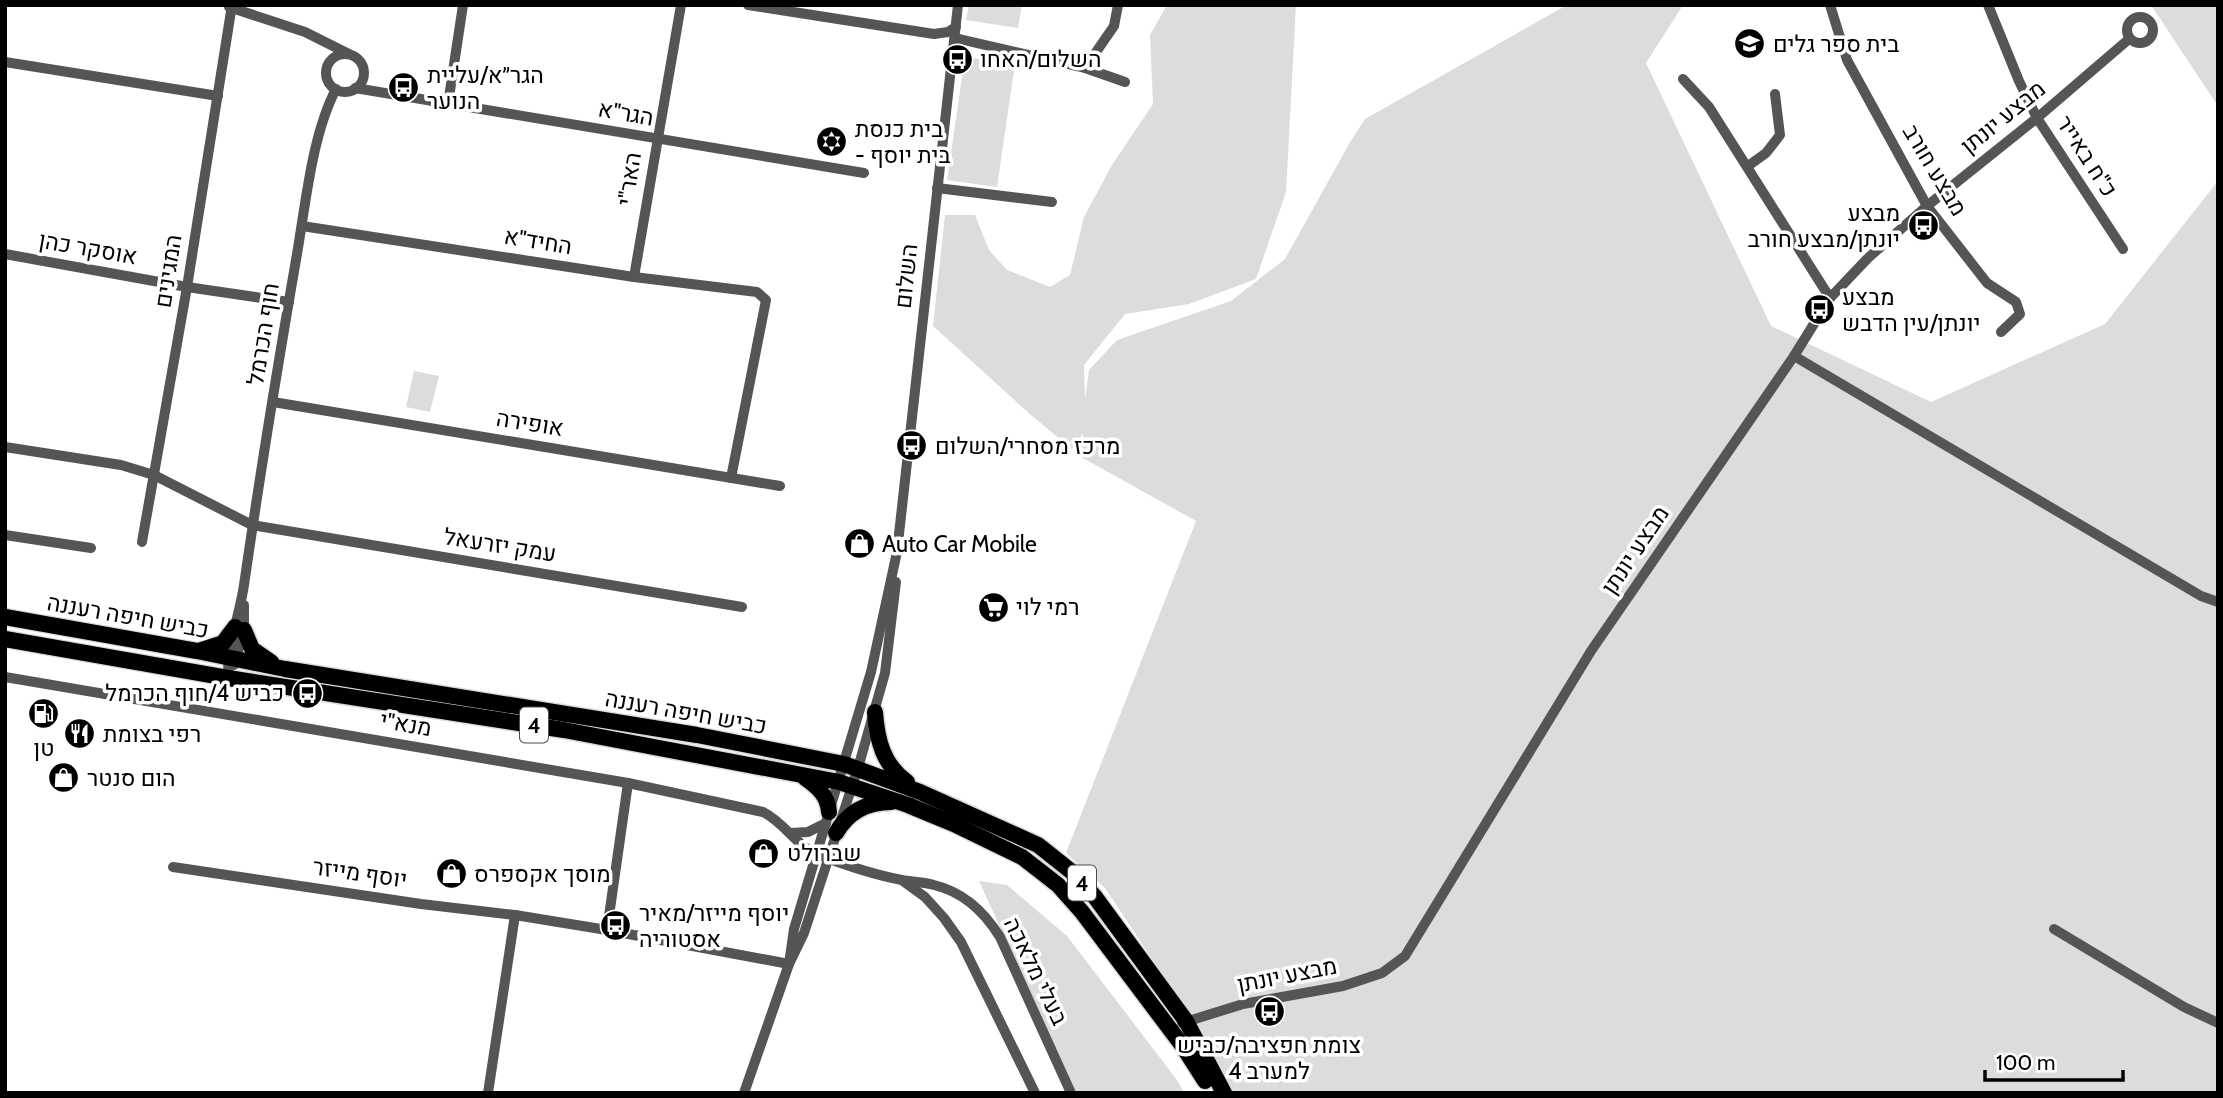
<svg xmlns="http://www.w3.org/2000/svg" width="2223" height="1098" font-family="Cabin,Heebo,sans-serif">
<rect width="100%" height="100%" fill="#fff"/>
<!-- green -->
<g fill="#dcdcdc">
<polygon points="969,5 1022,5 1018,28 966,20"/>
<polygon points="1167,5 1296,5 1286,192 1256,279 1189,304 1125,314 1084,365 1085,400 1089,370 1117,340 1231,301 1285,259 1349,144 1365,119 1567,5 1683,5 1646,63 1771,326 1931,402 2105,324 2218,181 2218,1093 1235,1093 1200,1031 1105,888 1066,853 1196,521 1081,457 1083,433 1072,449 1031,415 933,326 945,215 975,215 989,250 1007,270 1050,287 1070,275 1084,217 1112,165 1153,104 1150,35"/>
<polygon points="2151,5 2218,5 2218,106"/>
<polygon points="965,57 1015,64 997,187 947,180"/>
<polygon points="414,371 439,376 430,412 406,407"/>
<polygon points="979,881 1007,885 1067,936 1177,1080 1184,1093 1076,1093"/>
</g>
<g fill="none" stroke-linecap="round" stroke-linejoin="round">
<defs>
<g id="highway">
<polyline points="5,617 197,651 285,669 697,735 844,764 920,792 1038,845 1072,872 1095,897 1186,1021 1224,1093"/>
<polyline points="244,630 252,649 271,662"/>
<polyline points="5,639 228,678 564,730 839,782 908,805 954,824 1022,857 1058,885 1082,912 1182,1045 1205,1081"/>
<polyline points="201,650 223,643 235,627"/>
<path d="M875,712C877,740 883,765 907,782"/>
<path d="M805,778C818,787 828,796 829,812"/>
<path d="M836,833C848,812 867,802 891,802"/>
</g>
</defs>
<!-- highway casing -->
<use href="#highway" stroke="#dbdbdb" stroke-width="19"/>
<!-- minor -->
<g stroke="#555" stroke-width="10">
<polyline points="748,5 934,34 948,32 956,27"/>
<polyline points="1830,5 1847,60 1927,206 1987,283 2016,302 2020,314 2001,332"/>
<polyline points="1988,5 2019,81 2037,118 2123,249"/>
<polyline points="229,7 305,32 349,54"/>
<circle cx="2140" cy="30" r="13"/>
<polyline points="955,38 1085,68 1125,82"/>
<circle cx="345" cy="73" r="19"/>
<polyline points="5,62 218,96"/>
<polyline points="1085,68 1114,26 1118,5"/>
<polyline points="1683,79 1709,107 1830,298"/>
<polyline points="355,88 864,173"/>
<polyline points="448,104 463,5"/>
<polyline points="1748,166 1766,153 1780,135 1775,94"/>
<polyline points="937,188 1052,202"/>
<polyline points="302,226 634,277 757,292 766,300 731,478"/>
<polyline points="5,254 187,287 289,302"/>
<polyline points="634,277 681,5"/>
<polyline points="1794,356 2201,596 2218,602"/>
<polyline points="273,402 780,486"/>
<polyline points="5,447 121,465 154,475 252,525 742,607"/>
<polyline points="5,535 91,548"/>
<polyline points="142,542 187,287 232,5"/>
<polyline points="234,665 244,630 244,605"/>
<path d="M5,677L628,783L763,812C785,823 797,847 819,855C845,865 875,875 902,880C913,882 924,882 934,885C964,892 985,913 1000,937L1071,1093"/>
<path d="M228,678C227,645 239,618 244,585C260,474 278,364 297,254C306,202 312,135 336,89"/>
<polyline points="791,833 808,832 826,823"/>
<polyline points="173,867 421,904 515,915 607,930 789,964"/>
<polyline points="903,881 925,897 944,918 961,942 1035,1093"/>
<polyline points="2054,929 2184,1007 2218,1023"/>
<polyline points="607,930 628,783"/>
<polyline points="789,964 794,929 871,672 897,552 958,5"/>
<polyline points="1182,1023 1243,1004 1343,986 1382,973 1405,956 1591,651 1794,356 1830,298 1868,258 1927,206 2037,118 2129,39"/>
<polyline points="488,1093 515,915"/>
<polyline points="744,1093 789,964 804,933 858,768 885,673 896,582"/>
</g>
<!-- highway -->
<use href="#highway" stroke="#000" stroke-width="16"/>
</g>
<!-- icons -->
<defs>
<symbol id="school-disc" viewBox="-11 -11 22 22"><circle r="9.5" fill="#000" stroke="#fff"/><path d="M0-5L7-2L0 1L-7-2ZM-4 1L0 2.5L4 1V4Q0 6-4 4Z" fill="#fff"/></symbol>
<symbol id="bus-disc" viewBox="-11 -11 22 22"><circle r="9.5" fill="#000" stroke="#fff"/><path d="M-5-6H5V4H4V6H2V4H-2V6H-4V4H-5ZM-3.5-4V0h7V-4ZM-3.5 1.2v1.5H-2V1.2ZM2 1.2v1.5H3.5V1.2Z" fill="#fff"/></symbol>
<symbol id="synagogue-disc" viewBox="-11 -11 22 22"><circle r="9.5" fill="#000" stroke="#fff"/><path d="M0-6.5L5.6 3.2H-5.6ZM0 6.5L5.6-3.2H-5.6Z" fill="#fff"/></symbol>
<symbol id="shop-disc" viewBox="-11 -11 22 22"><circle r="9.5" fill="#000" stroke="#fff"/><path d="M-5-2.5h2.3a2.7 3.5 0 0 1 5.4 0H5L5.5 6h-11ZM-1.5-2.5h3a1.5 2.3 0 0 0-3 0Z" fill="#fff"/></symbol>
<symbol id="supermarket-disc" viewBox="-11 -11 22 22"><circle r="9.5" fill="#000" stroke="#fff"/><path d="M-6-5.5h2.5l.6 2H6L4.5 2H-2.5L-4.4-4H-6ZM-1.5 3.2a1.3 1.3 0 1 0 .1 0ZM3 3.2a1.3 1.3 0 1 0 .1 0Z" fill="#fff"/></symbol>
<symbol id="fuel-disc" viewBox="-11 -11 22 22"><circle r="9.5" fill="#000" stroke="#fff"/><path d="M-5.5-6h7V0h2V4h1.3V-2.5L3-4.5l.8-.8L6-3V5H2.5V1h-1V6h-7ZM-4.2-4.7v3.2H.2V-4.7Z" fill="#fff"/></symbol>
<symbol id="restaurant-disc" viewBox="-11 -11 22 22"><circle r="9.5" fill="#000" stroke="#fff"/><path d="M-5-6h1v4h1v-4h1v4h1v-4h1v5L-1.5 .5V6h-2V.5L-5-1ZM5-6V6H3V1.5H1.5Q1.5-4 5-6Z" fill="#fff"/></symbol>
</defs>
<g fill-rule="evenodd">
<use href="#school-disc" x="1732" y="26" width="35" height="35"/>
<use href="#bus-disc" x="940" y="42" width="35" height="35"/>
<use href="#bus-disc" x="386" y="70" width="35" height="35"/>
<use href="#synagogue-disc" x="814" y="124" width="35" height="35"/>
<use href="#bus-disc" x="1906" y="208" width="35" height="35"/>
<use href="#bus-disc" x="1802" y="292" width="35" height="35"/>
<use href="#bus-disc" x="894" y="428" width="35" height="35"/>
<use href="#shop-disc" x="842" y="526" width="35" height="35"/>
<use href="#supermarket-disc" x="976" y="590" width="35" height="35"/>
<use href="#bus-disc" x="290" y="676" width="35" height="35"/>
<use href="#fuel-disc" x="26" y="696" width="35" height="35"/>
<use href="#restaurant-disc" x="62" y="716" width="35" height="35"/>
<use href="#shop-disc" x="46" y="760" width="35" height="35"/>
<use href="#shop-disc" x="746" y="836" width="35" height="35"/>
<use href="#shop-disc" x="434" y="856" width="35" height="35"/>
<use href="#bus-disc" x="598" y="908" width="35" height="35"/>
<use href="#bus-disc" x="1252" y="994" width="35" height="35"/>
</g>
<g text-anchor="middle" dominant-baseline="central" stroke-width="7" stroke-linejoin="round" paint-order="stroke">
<!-- shield labels -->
<g fill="#fff" stroke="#4c4c4c" stroke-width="2">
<rect x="520" y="707.5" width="28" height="35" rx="5"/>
<rect x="1068" y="865.5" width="28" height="35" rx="5"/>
</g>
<g font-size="21" font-weight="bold" fill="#000">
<text x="534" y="725">4</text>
<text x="1082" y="883">4</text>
</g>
<!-- poi labels -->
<g font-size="23" fill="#000" stroke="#fff" text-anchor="start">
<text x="1773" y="44">בית ספר גלים</text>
<text x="980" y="59">השלום/האחו</text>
<text x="427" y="75">הגר״א/עליית<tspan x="427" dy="26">הנוער</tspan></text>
<text x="855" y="129">בית כנסת<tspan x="855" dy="26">- בית יוסף</tspan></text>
<text x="1900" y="213" text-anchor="end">מבצע<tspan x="1900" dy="26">יונתן/מבצע חורב</tspan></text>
<text x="1842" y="297">מבצע<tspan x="1842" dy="26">יונתן/עין הדבש</tspan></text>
<text x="935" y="446">מרכז מסחרי/השלום</text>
<text x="882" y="544">Auto Car Mobile</text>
<text x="1016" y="607">רמי לוי</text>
<text x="284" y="693" text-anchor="end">כביש 4/חוף הכרמל</text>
<text x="103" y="734">רפי בצומת</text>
<text x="44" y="748" text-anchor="middle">טן</text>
<text x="87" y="778">הום סנטר</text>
<text x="787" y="853">שברולט</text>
<text x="474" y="874">מוסך אקספרס</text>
<text x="639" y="913">יוסף מייזר/מאיר<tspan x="639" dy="26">אסטוריה</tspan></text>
<text x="1269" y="1045" text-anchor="middle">צומת חפציבה/כביש<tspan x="1269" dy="26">4 למערב</tspan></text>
</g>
<!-- street labels -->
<g font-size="23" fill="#000" stroke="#fff">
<text transform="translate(626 113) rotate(10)">הגר"א</text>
<text transform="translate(2003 117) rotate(-39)">מבצע יונתן</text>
<text transform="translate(2087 156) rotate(57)">כ"ח באייר</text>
<text transform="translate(1935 170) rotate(59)">מבצע חורב</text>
<text transform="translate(629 179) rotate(-81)">האר"י</text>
<text transform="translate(538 241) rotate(9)">החיד"א</text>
<text transform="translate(88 248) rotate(10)">אוסקר כהן</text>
<text transform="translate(168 271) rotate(-81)">המגינים</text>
<text transform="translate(906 276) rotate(-84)">השלום</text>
<text transform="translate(263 334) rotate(-81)">חוף הכרמל</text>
<text transform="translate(530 423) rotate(9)">אופירה</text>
<text transform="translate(500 545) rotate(9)">עמק יזרעאל</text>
<text transform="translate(1635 550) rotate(-56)">מבצע יונתן</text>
<text transform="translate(128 616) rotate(10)">כביש חיפה רעננה</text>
<text transform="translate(686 712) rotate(10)">כביש חיפה רעננה</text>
<text transform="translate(406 724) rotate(10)">מנא"י</text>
<text transform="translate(360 873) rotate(8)">יוסף מייזר</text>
<text transform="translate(1036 971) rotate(64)">בעלי מלאכה</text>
<text transform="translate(1287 975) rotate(-11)">מבצע יונתן</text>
</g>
</g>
<!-- border -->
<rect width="2223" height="1098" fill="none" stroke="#000000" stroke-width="14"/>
<!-- scale -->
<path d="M1985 1070v10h138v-10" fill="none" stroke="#000000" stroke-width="3.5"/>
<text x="1996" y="1070" font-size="21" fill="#000000" stroke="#ffffff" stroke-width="5" paint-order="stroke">100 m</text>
</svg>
